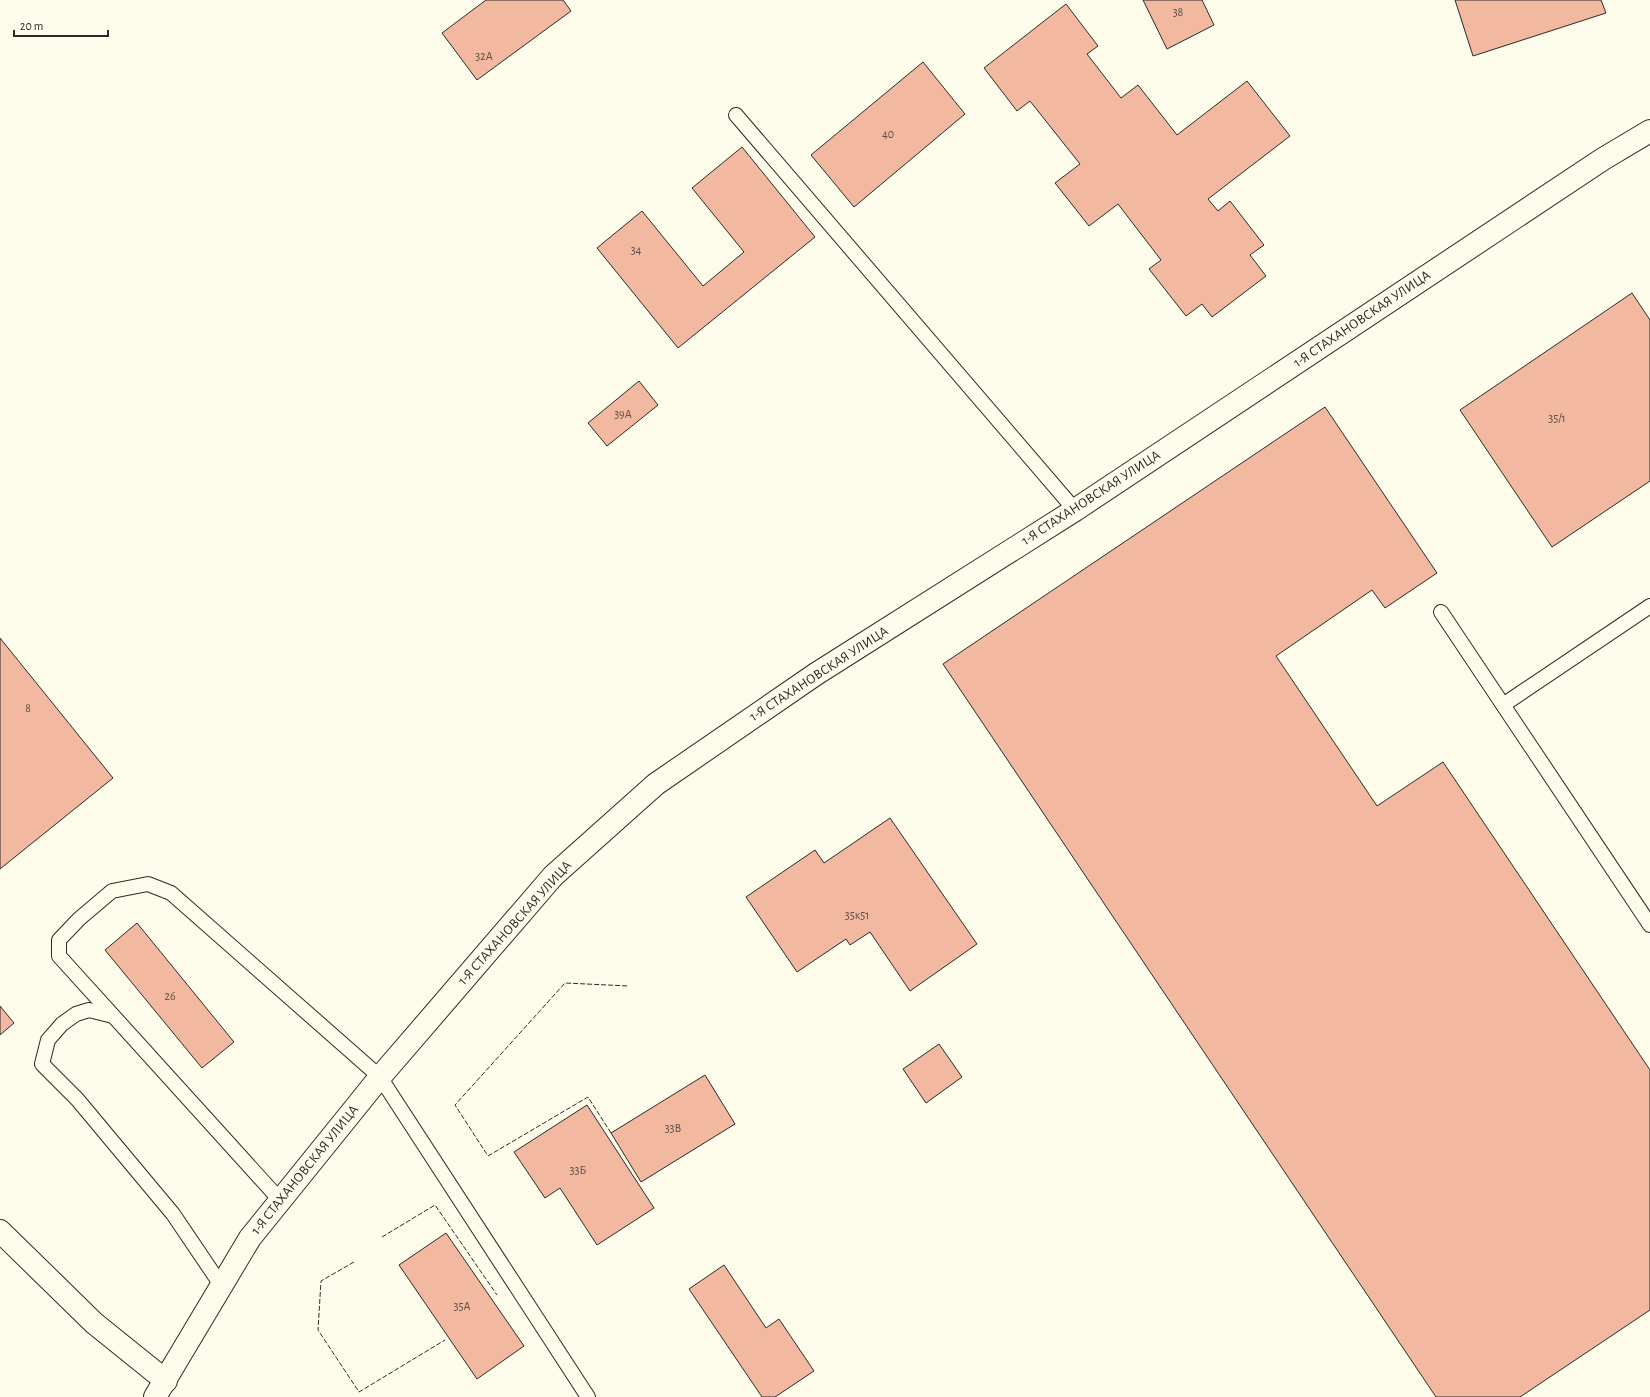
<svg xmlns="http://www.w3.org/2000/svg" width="1650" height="1397" font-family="'Alegreya Sans',sans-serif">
<rect width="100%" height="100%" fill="#fdfbea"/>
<!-- building -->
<g fill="#f2b8a0" stroke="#2b2b2b">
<polygon points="486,0 563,0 571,11 477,80 442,33"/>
<polygon points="1143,0 1202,0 1214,25 1167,49"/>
<polygon points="1455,0 1601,0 1606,13 1473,56"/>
<polygon points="1066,4 1098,46 1087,54 1121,98 1138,85 1177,135 1247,81 1290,136 1208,199 1218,211 1230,201 1264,245 1250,255 1266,276 1212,317 1202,304 1186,316 1149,269 1161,260 1118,204 1089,226 1055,183 1080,164 1030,101 1017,111 984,68"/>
<polygon points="923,62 965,114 854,207 811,155"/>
<polygon points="742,147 815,237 678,348 597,248 642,211 703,286 744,252 692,188"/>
<polygon points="1632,293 1650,320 1650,481 1552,547 1460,410"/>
<polygon points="639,381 658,405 607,446 588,423"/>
<polygon points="1325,407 1437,573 1385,608 1372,590 1276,656 1377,806 1443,762 1650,1070 1650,1310 1520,1397 1436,1397 943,664"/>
<polygon points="0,638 113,778 0,869"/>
<polygon points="890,818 977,944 910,991 870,932 850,945 846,939 797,972 746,897 815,850 824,863"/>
<polygon points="137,923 234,1042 202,1068 105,950"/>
<polygon points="0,1006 14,1023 0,1035"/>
<polygon points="939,1044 962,1077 926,1103 903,1069"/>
<polygon points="705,1075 735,1124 641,1182 611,1133"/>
<polygon points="587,1105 654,1208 597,1245 560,1188 545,1198 514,1152"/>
<polygon points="446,1233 524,1346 477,1379 399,1265"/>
<polygon points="724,1265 766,1328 779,1319 814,1371 775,1397 762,1397 689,1289"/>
</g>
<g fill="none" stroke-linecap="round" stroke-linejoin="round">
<defs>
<g id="lane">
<polyline points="736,115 1075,510"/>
<polyline points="1441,612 1650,925"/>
<polyline points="1503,705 1650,606"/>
<polyline points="113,1016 89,1010 76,1014 62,1024 48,1040 42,1064 77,1099 173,1214 221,1285"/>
<polyline points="280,1200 59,956 59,940 79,919 112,891 148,884 171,893 380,1077 588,1397"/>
</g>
<polyline id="street" points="0,1231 94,1323 166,1381"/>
<polyline id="secondary" points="155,1397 250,1238 380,1077 553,876 656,784 816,674 1075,510 1603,159 1650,131"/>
</defs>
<!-- lane casing -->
<use href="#lane" stroke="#2b2b2b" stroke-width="16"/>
<!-- street casing -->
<use href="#street" stroke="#2b2b2b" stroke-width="24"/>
<!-- secondary casing -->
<use href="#secondary" stroke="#2b2b2b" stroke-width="24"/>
<!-- lane -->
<use href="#lane" stroke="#fdfbea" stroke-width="14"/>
<!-- street -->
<use href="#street" stroke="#fdfbea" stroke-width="22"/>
<!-- secondary -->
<use href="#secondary" stroke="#fdfbea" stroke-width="22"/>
<!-- fence -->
<g stroke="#2b2b2b" stroke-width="1" stroke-dasharray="5 2" stroke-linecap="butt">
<polyline points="611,1133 588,1097 488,1156 455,1105 565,983 629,986"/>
<polyline points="382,1237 435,1205 497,1295"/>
<polyline points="354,1262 321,1281 318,1330 359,1392 445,1340"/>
</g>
</g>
<g text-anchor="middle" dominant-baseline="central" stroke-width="3" stroke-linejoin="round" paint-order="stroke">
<!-- number labels -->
<g font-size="12" fill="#5d4e48">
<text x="1178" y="12">38</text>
<text x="484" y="56">32А</text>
<text x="888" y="134">40</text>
<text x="636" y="250">34</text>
<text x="623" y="414">39А</text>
<text x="1557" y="418">35/1</text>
<text x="28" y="708">8</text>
<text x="857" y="915">35к51</text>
<text x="170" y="996">26</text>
<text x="673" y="1128">33В</text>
<text x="578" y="1170">33Б</text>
<text x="462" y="1306">35А</text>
</g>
<!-- street labels -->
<g font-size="14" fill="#2b2b2b" stroke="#fdfbea">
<text transform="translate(1362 319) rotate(-34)">1-Я СТАХАНОВСКАЯ УЛИЦА</text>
<text transform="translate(1091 498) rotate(-33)">1-Я СТАХАНОВСКАЯ УЛИЦА</text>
<text transform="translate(819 674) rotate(-33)">1-Я СТАХАНОВСКАЯ УЛИЦА</text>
<text transform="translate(515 923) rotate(-48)">1-Я СТАХАНОВСКАЯ УЛИЦА</text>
<text transform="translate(305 1170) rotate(-51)">1-Я СТАХАНОВСКАЯ УЛИЦА</text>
</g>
</g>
<!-- scale -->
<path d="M14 30v6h94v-6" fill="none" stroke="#2b2b2b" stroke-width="2"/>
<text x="20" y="30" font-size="12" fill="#2b2b2b" stroke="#fdfbea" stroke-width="3" paint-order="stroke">20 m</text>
</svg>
